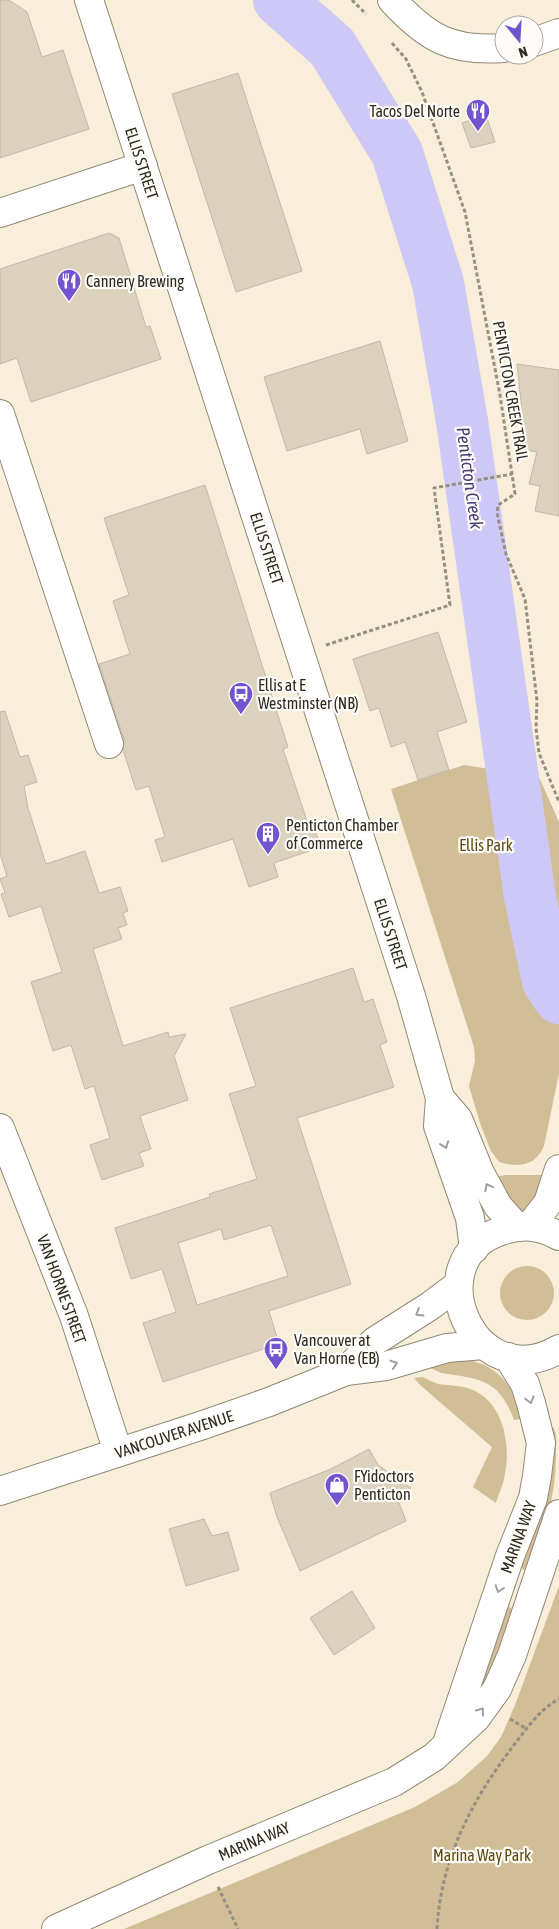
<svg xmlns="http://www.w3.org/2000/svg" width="559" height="1929" font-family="'Asap Condensed',sans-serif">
<rect width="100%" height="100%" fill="#f8eed9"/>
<!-- green -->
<g fill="#d1be97">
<path d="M464,765L539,777L559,822V1073L544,1146C536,1166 518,1168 499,1162L491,1151L481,1126L469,1086L475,1061L474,1047L391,789Z"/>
<polygon points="506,1175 548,1175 545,1186 527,1211 518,1211 494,1177"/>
<circle cx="527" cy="1293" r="27"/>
<path d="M460,1359C499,1363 511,1385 525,1418L514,1420C499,1379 480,1379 442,1373C437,1372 431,1367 425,1365Z"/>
<path d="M422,1377C428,1379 433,1383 439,1384C451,1386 462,1385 473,1390C503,1403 511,1444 505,1473C504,1483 499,1493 496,1503L473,1487L492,1447L420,1385L414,1378Z"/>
<path d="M553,1427C558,1434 556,1445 556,1453C556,1501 544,1529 526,1572L521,1567L550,1428Z"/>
<polygon points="559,1586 559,1929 124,1929 415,1807 458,1782 487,1756 501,1737 515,1705"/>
<polygon points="510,1607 515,1613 481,1694 476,1694 505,1608"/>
</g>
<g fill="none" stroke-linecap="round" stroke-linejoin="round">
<!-- river -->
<polyline stroke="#cdc8f5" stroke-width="52" points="279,0 332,47 397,153 438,283 462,421 530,897 548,981 559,998"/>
</g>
<!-- building -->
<g fill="#dbd1bc" stroke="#c2b8a4" fill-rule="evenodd">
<polygon points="0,0 9,0 27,12 42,57 63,50 89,129 0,158"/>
<polygon points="238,73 302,271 236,292 172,94"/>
<polygon points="486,115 495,142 471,148 462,123"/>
<polygon points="109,233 119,238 146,327 150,326 161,359 31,402 17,358 0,364 0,269"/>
<polygon points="380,341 408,441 367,454 360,429 287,451 264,377"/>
<polygon points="517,364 559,370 559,516 535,511 540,486 529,484 537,452 526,450"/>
<polygon points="205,485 288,747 283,749 307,821 311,820 321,847 274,863 278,877 249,887 233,839 162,862 155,840 165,837 149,786 136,790 123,750 124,739 99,664 130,654 113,601 129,595 104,518"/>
<polygon points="438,632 467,722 437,732 449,770 418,780 405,742 391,747 379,708 370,711 353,659"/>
<polygon points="5,711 20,757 28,755 37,782 24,786 28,808 46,864 85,851 99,893 120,887 128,911 123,913 127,925 118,928 122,939 93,949 123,1046 168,1032 169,1037 186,1034 174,1056 188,1100 140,1116 151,1149 139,1153 144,1166 102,1180 90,1145 110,1138 94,1086 85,1089 71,1045 53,1051 31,982 62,972 41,906 9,917 1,894 5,893 0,879 7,876 0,854 0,712"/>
<path d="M353,968L364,1002L373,999L387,1042L380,1045L394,1087L297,1118L351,1284L269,1311L279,1344L163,1382L143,1323L176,1312L162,1269L131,1279L115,1228L210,1197L209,1194L257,1179L229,1094L256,1086L230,1008ZM271,1225L288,1276L197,1305L178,1243L221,1229L224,1240Z"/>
<polygon points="369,1449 378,1465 411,1488 396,1495 406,1521 300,1571 277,1517 270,1493 331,1469"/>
<polygon points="204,1519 212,1536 228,1532 239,1570 186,1586 169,1529"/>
<polygon points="352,1591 375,1628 334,1655 310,1618"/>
</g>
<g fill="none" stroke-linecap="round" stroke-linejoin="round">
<defs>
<g id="minor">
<polyline points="89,0 411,996 440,1098 438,1126 470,1218 474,1249"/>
<path d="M392,0C427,38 451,52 504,48"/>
<polyline points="534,42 559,33"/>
<polyline points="0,213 143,166"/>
<polyline points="0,414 109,744"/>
<polyline points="440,1098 458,1119 480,1173 498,1206 516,1226"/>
<polyline points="0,1128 74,1316 118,1452"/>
<polyline points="530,1226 548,1203 559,1169"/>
<path d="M559,1236C539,1225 522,1224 501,1231C415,1259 473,1399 559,1349"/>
<polyline points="346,1371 375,1341 430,1306 458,1285"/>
<polyline points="0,1491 203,1425 269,1402 346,1371 386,1366 447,1348 484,1345"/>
<polyline points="447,1743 510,1556 533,1498 537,1476 541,1443 531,1403 525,1384 508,1357"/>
<polyline points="56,1929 208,1860 394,1782 434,1757 476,1718 497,1689 512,1655 559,1514"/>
</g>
</defs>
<!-- minor casing -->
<use href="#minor" stroke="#918875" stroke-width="30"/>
<!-- path -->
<g stroke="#978f81" stroke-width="3" stroke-dasharray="4 2.5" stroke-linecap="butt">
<polyline points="352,0 366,14"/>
<polyline points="392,43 406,59 422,92 465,212 500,395 515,494 498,505 497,513 506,554 525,599 537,701 536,728 539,753 559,802"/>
<polyline points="326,645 450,605 434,488 512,474"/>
<polyline points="510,1719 527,1729"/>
<polyline points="218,1887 238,1929"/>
<path d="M437,1929C441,1858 472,1800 514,1745C527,1728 540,1709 559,1699"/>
</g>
<!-- minor -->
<use href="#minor" stroke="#fff" stroke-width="28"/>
</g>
<!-- one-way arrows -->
<defs><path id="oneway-chevron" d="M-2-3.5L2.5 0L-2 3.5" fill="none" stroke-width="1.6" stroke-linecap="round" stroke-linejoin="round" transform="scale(1.25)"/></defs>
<g stroke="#a19f9c">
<use href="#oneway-chevron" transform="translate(445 1145) rotate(70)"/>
<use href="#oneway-chevron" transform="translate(488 1187) rotate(-118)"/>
<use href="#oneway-chevron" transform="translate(419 1313) rotate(148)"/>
<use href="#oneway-chevron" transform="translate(394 1364) rotate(-18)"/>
<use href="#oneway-chevron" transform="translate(530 1400) rotate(74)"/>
<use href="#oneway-chevron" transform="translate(499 1589) rotate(108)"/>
<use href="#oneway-chevron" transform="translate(481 1711) rotate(-54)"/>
</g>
<!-- icons -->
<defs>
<symbol id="restaurant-pin" viewBox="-11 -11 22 30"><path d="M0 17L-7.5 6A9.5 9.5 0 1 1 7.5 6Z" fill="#7254ce" stroke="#fefcf8"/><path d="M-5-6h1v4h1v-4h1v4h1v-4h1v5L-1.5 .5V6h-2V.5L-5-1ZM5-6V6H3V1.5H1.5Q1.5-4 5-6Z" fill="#fff"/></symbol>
<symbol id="bus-pin" viewBox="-11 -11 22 30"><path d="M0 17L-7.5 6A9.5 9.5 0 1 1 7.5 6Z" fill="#7254ce" stroke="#fefcf8"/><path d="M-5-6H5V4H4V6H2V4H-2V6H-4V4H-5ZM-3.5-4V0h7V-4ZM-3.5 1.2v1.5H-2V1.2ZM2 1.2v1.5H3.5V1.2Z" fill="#fff"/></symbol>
<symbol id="building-pin" viewBox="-11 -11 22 30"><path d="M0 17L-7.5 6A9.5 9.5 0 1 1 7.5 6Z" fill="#7254ce" stroke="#fefcf8"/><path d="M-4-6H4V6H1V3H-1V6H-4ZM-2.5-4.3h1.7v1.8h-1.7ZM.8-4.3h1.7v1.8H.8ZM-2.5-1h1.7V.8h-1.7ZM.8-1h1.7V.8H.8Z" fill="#fff"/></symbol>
<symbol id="shop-pin" viewBox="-11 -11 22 30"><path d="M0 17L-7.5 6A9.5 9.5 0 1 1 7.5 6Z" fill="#7254ce" stroke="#fefcf8"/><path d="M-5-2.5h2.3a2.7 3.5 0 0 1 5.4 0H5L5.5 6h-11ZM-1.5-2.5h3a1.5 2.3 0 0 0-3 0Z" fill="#fff"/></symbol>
</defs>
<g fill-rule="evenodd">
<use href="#restaurant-pin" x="464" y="97" width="28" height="38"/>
<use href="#restaurant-pin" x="55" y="267" width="28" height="38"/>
<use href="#bus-pin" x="227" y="680" width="28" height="38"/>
<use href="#building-pin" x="254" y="820" width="28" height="38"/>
<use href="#bus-pin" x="262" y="1335" width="28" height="38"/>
<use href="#shop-pin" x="323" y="1471" width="28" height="38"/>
</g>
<g text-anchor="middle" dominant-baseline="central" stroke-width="4.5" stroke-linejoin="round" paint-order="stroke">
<!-- poi labels -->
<g font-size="16" fill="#2e2a22" stroke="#fefcf8" text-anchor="start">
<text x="460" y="111" text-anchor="end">Tacos Del Norte</text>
<text x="86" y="281">Cannery Brewing</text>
<text x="258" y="685">Ellis at E<tspan x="258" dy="18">Westminster (NB)</tspan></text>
<text x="286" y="825">Penticton Chamber<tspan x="286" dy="18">of Commerce</tspan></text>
<text x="294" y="1340">Vancouver at<tspan x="294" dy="18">Van Horne (EB)</tspan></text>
<text x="354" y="1476">FYidoctors<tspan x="354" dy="18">Penticton</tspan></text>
</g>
<!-- street labels -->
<g font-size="16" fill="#2e2a22" stroke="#fefcf8">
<text transform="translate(142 163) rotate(72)">ELLIS STREET</text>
<text transform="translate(511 391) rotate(80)">PENTICTON CREEK TRAIL</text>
<text transform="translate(267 548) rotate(72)">ELLIS STREET</text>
<text transform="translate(391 934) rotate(72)">ELLIS STREET</text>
<text transform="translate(62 1289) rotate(70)">VAN HORNE STREET</text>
<text transform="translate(174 1434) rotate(-18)">VANCOUVER AVENUE</text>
<text transform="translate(518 1537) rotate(-70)">MARINA WAY</text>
<text transform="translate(254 1841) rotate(-23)">MARINA WAY</text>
</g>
<!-- park labels -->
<g font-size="16" fill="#5e4812" stroke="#fefcf8">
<text x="486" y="845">Ellis Park</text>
<text x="482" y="1855">Marina Way Park</text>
</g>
<!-- water labels -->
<g font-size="18" font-style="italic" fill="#473c75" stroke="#fefcf8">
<text transform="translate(470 478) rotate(82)">Penticton Creek</text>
</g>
</g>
<!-- north arrow -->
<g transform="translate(519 40) rotate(162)"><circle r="24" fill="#fefcf8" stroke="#aba8a2"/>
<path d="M0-4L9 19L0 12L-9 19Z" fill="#7254ce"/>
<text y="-8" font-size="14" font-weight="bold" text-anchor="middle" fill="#2e2a22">N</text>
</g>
</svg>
